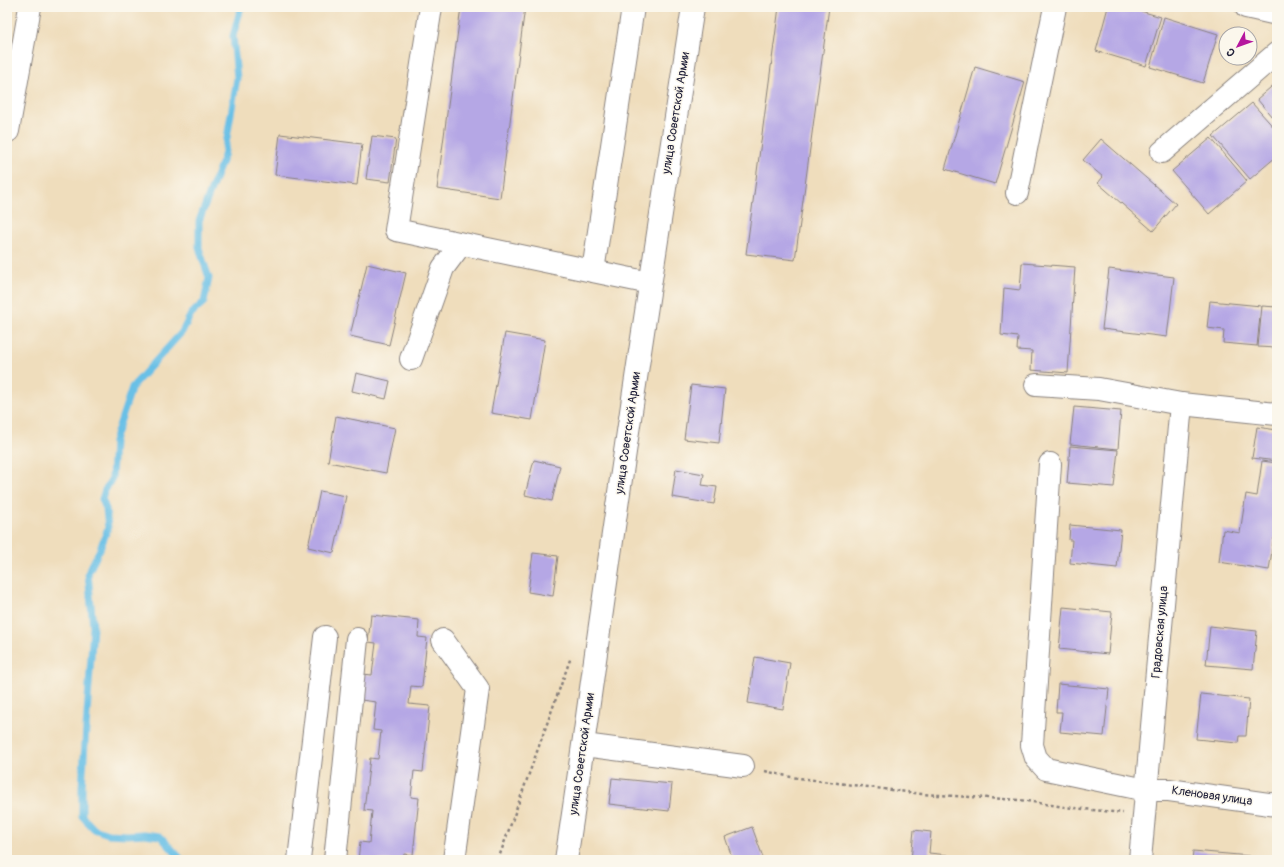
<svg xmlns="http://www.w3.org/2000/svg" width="1284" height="867" font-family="Pangolin,sans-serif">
<rect width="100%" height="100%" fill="#fbf7ec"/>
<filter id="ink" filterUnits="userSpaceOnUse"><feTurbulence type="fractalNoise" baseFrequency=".025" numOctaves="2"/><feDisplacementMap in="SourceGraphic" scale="8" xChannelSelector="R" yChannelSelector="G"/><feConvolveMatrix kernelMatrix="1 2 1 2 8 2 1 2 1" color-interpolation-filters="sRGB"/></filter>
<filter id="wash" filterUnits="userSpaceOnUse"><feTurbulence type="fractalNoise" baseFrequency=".012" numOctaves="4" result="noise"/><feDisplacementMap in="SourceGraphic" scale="16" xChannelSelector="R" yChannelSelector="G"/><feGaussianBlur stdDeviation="0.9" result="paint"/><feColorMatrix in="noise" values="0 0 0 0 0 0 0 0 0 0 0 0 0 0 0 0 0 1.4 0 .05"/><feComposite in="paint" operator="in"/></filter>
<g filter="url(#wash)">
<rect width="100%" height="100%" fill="#efddbc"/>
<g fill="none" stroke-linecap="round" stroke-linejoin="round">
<!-- stream -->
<polyline stroke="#69c0e6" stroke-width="7" points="182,860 160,836 144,834 127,835 108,834 94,829 82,816 82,787 93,627 88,573 100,549 108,528 106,509 102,499 105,490 112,478 114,441 132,387 182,332 191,314 204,302 209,278 199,248 199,221 224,156 237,78 233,36 241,7"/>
</g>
<g id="blocks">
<!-- building -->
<g fill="#b5a7e5">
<polygon points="461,7 525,7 500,198 437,189"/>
<polygon points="779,7 829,7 795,260 746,254"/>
<polygon points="1108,7 1127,7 1161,17 1146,66 1096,51"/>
<polygon points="1164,17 1218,34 1203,83 1150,67"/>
<polygon points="975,67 1025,82 995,184 945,169"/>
<polygon points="1277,82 1277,123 1257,99"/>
<polygon points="1252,103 1277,131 1277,156 1250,179 1213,136"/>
<polygon points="280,134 362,144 357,185 275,175"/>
<polygon points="372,136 396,139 390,182 366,179"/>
<polygon points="1211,138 1247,181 1209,214 1172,171"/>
<polygon points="1101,139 1176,204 1153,231 1098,183 1103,177 1083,160"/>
<polygon points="1022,263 1075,267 1068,373 1031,370 1032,351 1017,350 1018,337 1001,335 1004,288 1020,290"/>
<polygon points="367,264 406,273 389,345 350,336"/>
<polygon points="1109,269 1174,277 1167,337 1102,329"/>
<polygon points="1210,301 1261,306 1257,346 1223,343 1224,330 1207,328"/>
<polygon points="1262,306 1277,307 1277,348 1258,347"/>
<polygon points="505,333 545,340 532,420 491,413"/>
<polygon points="356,373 390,381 386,399 352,391"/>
<polygon points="691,385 725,389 719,443 684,439"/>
<polygon points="1074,407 1121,411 1118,449 1070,444"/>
<polygon points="336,416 395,428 386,473 328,462"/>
<polygon points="1257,427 1277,430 1277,461 1252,458"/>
<polygon points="1070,446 1118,450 1114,487 1067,483"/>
<polygon points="534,460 560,466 552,501 525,495"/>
<polygon points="1262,461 1277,463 1277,538 1274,538 1269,570 1219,562 1223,530 1240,533 1246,494 1257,496"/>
<polygon points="676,469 704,474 702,485 717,487 714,504 672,497"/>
<polygon points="320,491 346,496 334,553 308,547"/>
<polygon points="1070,525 1121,530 1117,568 1070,563 1072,540 1069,540"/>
<polygon points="533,553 558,556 553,596 528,592"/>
<polygon points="1063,607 1112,612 1108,654 1059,649"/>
<polygon points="371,615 419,620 418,637 427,638 422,687 411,686 409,704 430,706 423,772 414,771 411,797 419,798 413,855 404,854 403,860 358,860 360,842 369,843 372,811 364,810 370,758 378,759 381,731 373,730 376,702 361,700 363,674 372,675 376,643 368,642"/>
<polygon points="1210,626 1257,631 1253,669 1206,665"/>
<polygon points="755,657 790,663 783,709 748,703"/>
<polygon points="1058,684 1109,689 1104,736 1060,732 1062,712 1056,712"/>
<polygon points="1201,694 1249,699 1246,736 1239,736 1238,743 1196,739"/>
<polygon points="612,778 672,784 669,811 609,804"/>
<polygon points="752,827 764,860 733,860 725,837"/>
<polygon points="914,830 931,832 929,853 948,855 948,860 911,860"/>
<polygon points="1193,851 1250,856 1249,860 1192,860"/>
</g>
</g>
</g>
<g filter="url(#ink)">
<use href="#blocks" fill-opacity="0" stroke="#88807c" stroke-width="1"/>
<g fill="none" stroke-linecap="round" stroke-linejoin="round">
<defs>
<g id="minor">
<polyline points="431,7 396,230 650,283"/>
<polyline points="1246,7 1277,14"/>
<polyline points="7,131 8,131 30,7"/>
<polyline points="1162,152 1277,53"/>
<polyline points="1017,193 1055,7"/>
<polyline points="593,271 633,7"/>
<polyline points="411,359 443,268 461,244"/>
<polyline points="1036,385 1099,389 1181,404 1277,414"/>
<polyline points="1050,464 1032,745 1036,758 1046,769 1146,790 1169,790 1277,805"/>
<polyline points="443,640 478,689 454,860"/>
<polyline points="584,745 743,766"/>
<polyline points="299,860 325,637"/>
<polyline points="335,860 357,639"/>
<path d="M566,860C579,777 590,694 602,611C630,410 662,208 693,7"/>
<polyline points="1140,860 1181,404"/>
</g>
</defs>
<!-- minor casing -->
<use href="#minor" stroke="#88807c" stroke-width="24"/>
<!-- path -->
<g stroke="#88807c" stroke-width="2.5" stroke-dasharray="3 3" stroke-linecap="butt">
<polyline points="765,771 791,777 922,794 1020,800 1064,807 1123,813"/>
<polyline points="498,860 571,657"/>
</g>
<!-- minor -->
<use href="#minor" stroke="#fff" stroke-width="22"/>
</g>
</g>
<g text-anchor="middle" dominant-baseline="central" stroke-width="3" stroke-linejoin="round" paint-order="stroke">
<!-- street labels -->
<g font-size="12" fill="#22223b" stroke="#fbf7ec">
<text transform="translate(676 113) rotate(-81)">улица Советской Армии</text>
<text transform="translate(628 433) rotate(-82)">улица Советской Армии</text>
<text transform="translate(1160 632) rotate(-85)">Градовская улица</text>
<text transform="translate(582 754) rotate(-82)">улица Советской Армии</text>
<text transform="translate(1212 796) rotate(8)">Кленовая улица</text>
</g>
</g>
<!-- margin -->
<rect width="1284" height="867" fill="none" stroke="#fbf7ec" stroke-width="24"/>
<!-- north arrow -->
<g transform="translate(1238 46) rotate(229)"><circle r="19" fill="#fbf7ec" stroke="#a4a2a5"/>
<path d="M0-3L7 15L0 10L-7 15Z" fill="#b5179e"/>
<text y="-6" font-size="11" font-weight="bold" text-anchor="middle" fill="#22223b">С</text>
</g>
</svg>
